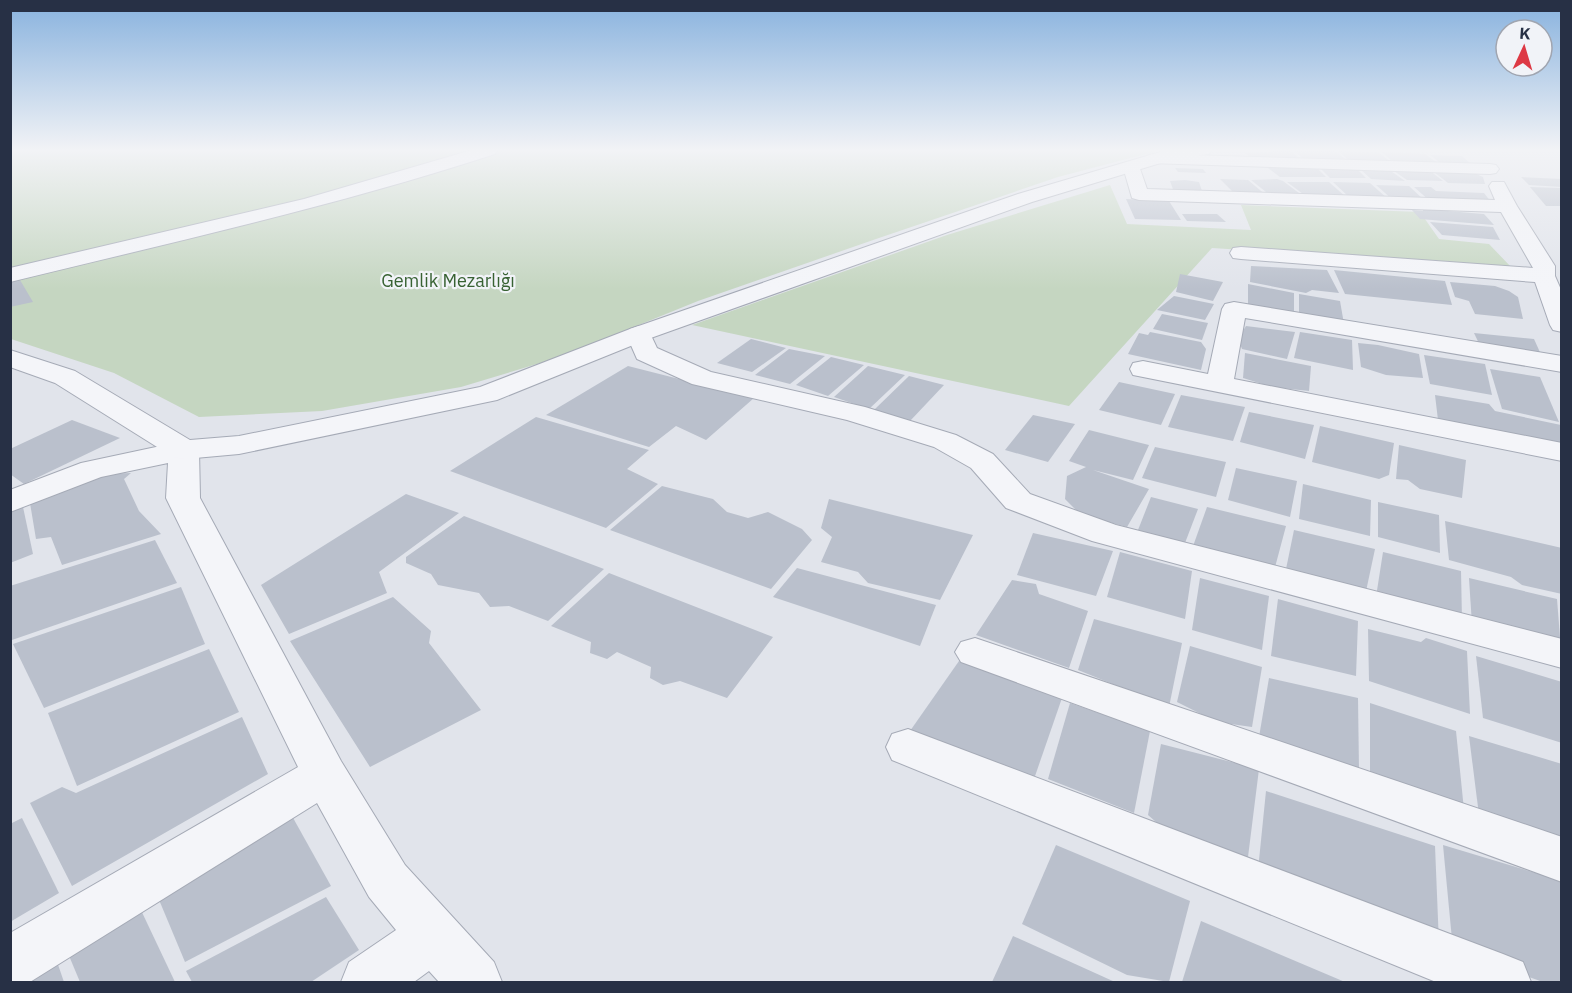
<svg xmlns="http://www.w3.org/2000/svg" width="1572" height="993" font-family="'IBM Plex Sans',sans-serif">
<rect width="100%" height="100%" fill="#e1e4eb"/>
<!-- green -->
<g fill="#c5d6c1">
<polygon points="11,150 1161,150 1058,177 876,239 698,301 560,357 461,387 322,411 199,417 114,373 11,339"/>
<polygon points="1110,185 1127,224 1251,230 1241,205 1420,212 1439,239 1489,244 1511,267 1212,248 1069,406 692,325 947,235"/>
</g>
<!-- building -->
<g fill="#bac0cc">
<polygon points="1290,150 1302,161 1255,161 1245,153"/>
<polygon points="1294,151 1335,151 1349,162 1306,161"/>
<polygon points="1338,151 1378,152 1391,162 1351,162"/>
<polygon points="1382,152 1425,154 1439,164 1393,162"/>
<polygon points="1430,155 1462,156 1473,166 1443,165"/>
<polygon points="1175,168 1203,169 1206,173 1178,172"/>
<polygon points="1268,168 1317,168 1326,177 1280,177"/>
<polygon points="1359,168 1388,169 1405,181 1371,179"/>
<polygon points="1321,169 1357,169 1366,178 1330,178"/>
<polygon points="1391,169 1429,170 1443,181 1407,180"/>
<polygon points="1434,172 1474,173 1483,177 1485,184 1448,183"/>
<polygon points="1521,177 1562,179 1562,187 1529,185"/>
<polygon points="1220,179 1248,180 1267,196 1237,196"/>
<polygon points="1277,179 1283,181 1303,196 1271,196 1251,180"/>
<polygon points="1185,180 1199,182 1203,194 1174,192 1170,181"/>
<polygon points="1287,182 1329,182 1346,197 1307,197"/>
<polygon points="1333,182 1370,183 1388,199 1350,198"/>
<polygon points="1376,185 1409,186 1424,200 1393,200"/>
<polygon points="1414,187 1431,187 1436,191 1484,193 1491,202 1430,201"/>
<polygon points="1530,187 1562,188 1562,206 1546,206"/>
<polygon points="1126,199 1169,201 1181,220 1135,219"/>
<polygon points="1423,209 1484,214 1494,225 1420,219 1412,210 1423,211"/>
<polygon points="1182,214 1217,214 1226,222 1187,221"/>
<polygon points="1430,222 1493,227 1500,240 1442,235"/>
<polygon points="1251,266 1327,270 1339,293 1312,290 1306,293 1250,282"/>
<polygon points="1334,270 1445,281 1452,305 1345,294"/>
<polygon points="1180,274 1223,282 1213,301 1176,292"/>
<polygon points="20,280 33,302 10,307 10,282"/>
<polygon points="1450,282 1495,286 1509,291 1518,297 1523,319 1475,314 1469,301 1455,297"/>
<polygon points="1248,284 1294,293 1294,316 1248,307"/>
<polygon points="1299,294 1340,301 1344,324 1299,318"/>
<polygon points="1174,296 1214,304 1205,320 1157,310"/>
<polygon points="1162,314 1208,323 1202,340 1153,329"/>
<polygon points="1246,326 1295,332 1287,359 1242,349 1238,339"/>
<polygon points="1150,332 1201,342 1206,349 1201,370 1128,354 1139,333 1148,335"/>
<polygon points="1300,332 1352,340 1353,370 1294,358"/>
<polygon points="1474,333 1534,339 1543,359 1482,350"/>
<polygon points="751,339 786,348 752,372 717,363"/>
<polygon points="1358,343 1378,345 1419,354 1423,378 1386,375 1361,367"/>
<polygon points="789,349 825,356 790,384 755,375"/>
<polygon points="1245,353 1311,366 1309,391 1272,387 1243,378"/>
<polygon points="1424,355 1485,364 1492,395 1430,384"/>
<polygon points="831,357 864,365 828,396 796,385"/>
<polygon points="628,366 754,398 706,440 676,426 649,447 546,415"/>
<polygon points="868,366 905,375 869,409 834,397"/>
<polygon points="1490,369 1540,377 1559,422 1502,409"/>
<polygon points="909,376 944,385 910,421 874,410"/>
<polygon points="1119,382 1175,394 1161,425 1099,410"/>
<polygon points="1181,395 1245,407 1233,441 1168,427"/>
<polygon points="1435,395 1489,404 1495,411 1561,425 1562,444 1438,420"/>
<polygon points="1249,412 1314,425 1305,459 1240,442"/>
<polygon points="1033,415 1075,424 1048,462 1005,450"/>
<polygon points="536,417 649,450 627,469 658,484 606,528 450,471"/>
<polygon points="72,420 120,438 24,484 10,474 10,449"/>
<polygon points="1320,426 1394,443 1389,475 1379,479 1312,462"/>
<polygon points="1089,430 1149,445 1133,480 1093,470 1149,489 1127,527 1080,514 1065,499 1067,476 1086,467 1069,461"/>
<polygon points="1399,445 1466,460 1462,498 1420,489 1408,480 1396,479"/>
<polygon points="1155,447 1226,462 1216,497 1142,478"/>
<polygon points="1236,468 1297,481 1290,517 1228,500"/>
<polygon points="131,473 124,479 139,511 161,534 62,565 51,537 36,539 30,503 101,474"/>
<polygon points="1303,484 1371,500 1370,536 1299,519"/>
<polygon points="662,486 713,499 727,512 748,518 768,512 802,529 812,540 771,589 610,530"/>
<polygon points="406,494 459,513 379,572 387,593 289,634 261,585"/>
<polygon points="1151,497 1198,509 1185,543 1138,530"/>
<polygon points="829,499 973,535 940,600 868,583 858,572 821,562 832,537 821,528"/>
<polygon points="1378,502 1439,515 1440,553 1378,537"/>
<polygon points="23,507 33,554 10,563 10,512"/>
<polygon points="1207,507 1286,526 1274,571 1192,549"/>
<polygon points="464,516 604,569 548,621 509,606 490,607 479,593 438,585 431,574 406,563 406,557"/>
<polygon points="1445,521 1562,548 1562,594 1522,585 1511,577 1449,560"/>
<polygon points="1294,530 1375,549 1365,596 1285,574"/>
<polygon points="1033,533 1113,551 1096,596 1017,575"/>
<polygon points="155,540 177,583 12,640 10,586"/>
<polygon points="1120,552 1192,571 1185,619 1107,597"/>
<polygon points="1383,552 1461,571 1462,620 1376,597"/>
<polygon points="797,568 936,605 920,646 773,597"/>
<polygon points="609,573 773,637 727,698 680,681 663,685 650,678 651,667 617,652 607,659 590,653 591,642 551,626"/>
<polygon points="1200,578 1269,596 1262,650 1192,630"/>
<polygon points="1469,578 1557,599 1561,650 1472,625"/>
<polygon points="1012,580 1036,584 1039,594 1088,611 1069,668 976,635"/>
<polygon points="181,587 205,644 44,708 13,644"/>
<polygon points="393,597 431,631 429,643 481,710 370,767 290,641"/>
<polygon points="1278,599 1358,621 1356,676 1271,656"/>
<polygon points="1094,619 1182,643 1169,707 1078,670"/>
<polygon points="1368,629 1421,642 1426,638 1467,651 1470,714 1369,681"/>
<polygon points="1190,646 1262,667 1252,727 1217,722 1177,702"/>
<polygon points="209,649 239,712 77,786 48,713"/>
<polygon points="1476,656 1562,682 1562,743 1483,718"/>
<polygon points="959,661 1062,698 1034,779 910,731"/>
<polygon points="1269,678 1358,698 1359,770 1259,737"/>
<polygon points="1070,703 1150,731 1134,813 1048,779"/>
<polygon points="1370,703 1456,731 1464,810 1370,778"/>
<polygon points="242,717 268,774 72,886 30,803 62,787 76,793"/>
<polygon points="1469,736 1562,764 1562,844 1479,815"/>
<polygon points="1161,744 1259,769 1248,857 1172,836 1148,815"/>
<polygon points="1266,791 1435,846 1439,944 1258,870"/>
<polygon points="292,816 331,886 185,962 157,895"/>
<polygon points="22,818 59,893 10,922 10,824"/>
<polygon points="1056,845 1190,901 1169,982 1127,975 1022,924"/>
<polygon points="1443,845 1562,881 1562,982 1543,982 1453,950"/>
<polygon points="326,897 359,950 311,982 192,982 186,971"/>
<polygon points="139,906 175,982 80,982 67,951"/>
<polygon points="1201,921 1345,982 1182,982"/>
<polygon points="1013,936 1115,982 992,982"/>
<polygon points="55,956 64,982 10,982 10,976"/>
</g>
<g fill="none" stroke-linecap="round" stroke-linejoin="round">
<defs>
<g id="minor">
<path d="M472,150H497L495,154C336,206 173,242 10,282V268L304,199Z"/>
<polygon points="1155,154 1490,164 1496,165 1499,169 1496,173 1490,174 1149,163 1146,159 1149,155"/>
<polygon points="1132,162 1138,163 1147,189 1495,200 1489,186 1492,182 1504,182 1517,206 1555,266 1555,276 1562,292 1562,332 1553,330 1550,325 1535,282 1241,259 1233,258 1230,253 1233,248 1241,247 1533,268 1501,212 1139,200 1132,198 1123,167 1126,163"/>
<polygon points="1234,302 1562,356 1562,372 1245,318 1234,379 1562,443 1562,461 1133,375 1130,369 1133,363 1143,361 1208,374 1222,309 1225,304"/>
<polygon points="639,326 648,329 657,348 711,372 865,407 956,435 993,454 1030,494 1116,525 1562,639 1562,668 1092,541 1006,508 971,468 934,447 847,420 692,384 637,359 626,334 630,329"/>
<polygon points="184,441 195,443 199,450 200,498 341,761 405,865 494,962 502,982 439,982 429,971 414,982 341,982 349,962 396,930 369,897 317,803 30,982 10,982 10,933 298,767 166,498 168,463 101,477 10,512 10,490 81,463"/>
<polygon points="975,638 1562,837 1562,882 961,662 955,652 961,642"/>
<polygon points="908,729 1503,954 1523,962 1531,982 1436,982 892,760 886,747 892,734"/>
</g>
<polygon id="tertiary" points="1167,150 1211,150 1209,154 1177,158 1032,202 648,339 497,400 239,454 184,459 173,457 55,383 10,367 10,350 75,371 190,440 239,436 480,387 630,329 1018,194"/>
</defs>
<!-- minor casing -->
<use href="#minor" stroke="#a5aab6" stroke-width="2"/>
<!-- tertiary casing -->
<use href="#tertiary" stroke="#a5aab6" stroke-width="2"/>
<!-- minor -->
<use href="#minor" fill="#f4f5f9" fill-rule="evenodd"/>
<!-- tertiary -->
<use href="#tertiary" fill="#f4f5f9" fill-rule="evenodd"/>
</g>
<!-- sky -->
<linearGradient id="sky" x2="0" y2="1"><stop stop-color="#88b2de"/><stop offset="0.52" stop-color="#f2f3f6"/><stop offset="1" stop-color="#f2f3f6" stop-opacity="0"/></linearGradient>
<rect width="1572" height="289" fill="url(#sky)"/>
<g text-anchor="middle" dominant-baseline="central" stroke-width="4.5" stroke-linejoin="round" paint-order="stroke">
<!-- far-park labels -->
<g font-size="18" fill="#386233" stroke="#f1f3f8">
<text x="448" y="280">Gemlik Mezarlığı</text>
</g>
</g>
<!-- border -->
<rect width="1572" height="993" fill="none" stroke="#273045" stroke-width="24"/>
<!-- north arrow -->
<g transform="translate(1524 48) rotate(4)"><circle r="28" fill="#f1f3f8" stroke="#a0a5b0" stroke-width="1.5"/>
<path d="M0-4.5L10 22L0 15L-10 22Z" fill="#dd3945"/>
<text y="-9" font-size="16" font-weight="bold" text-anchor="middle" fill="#273045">K</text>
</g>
</svg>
